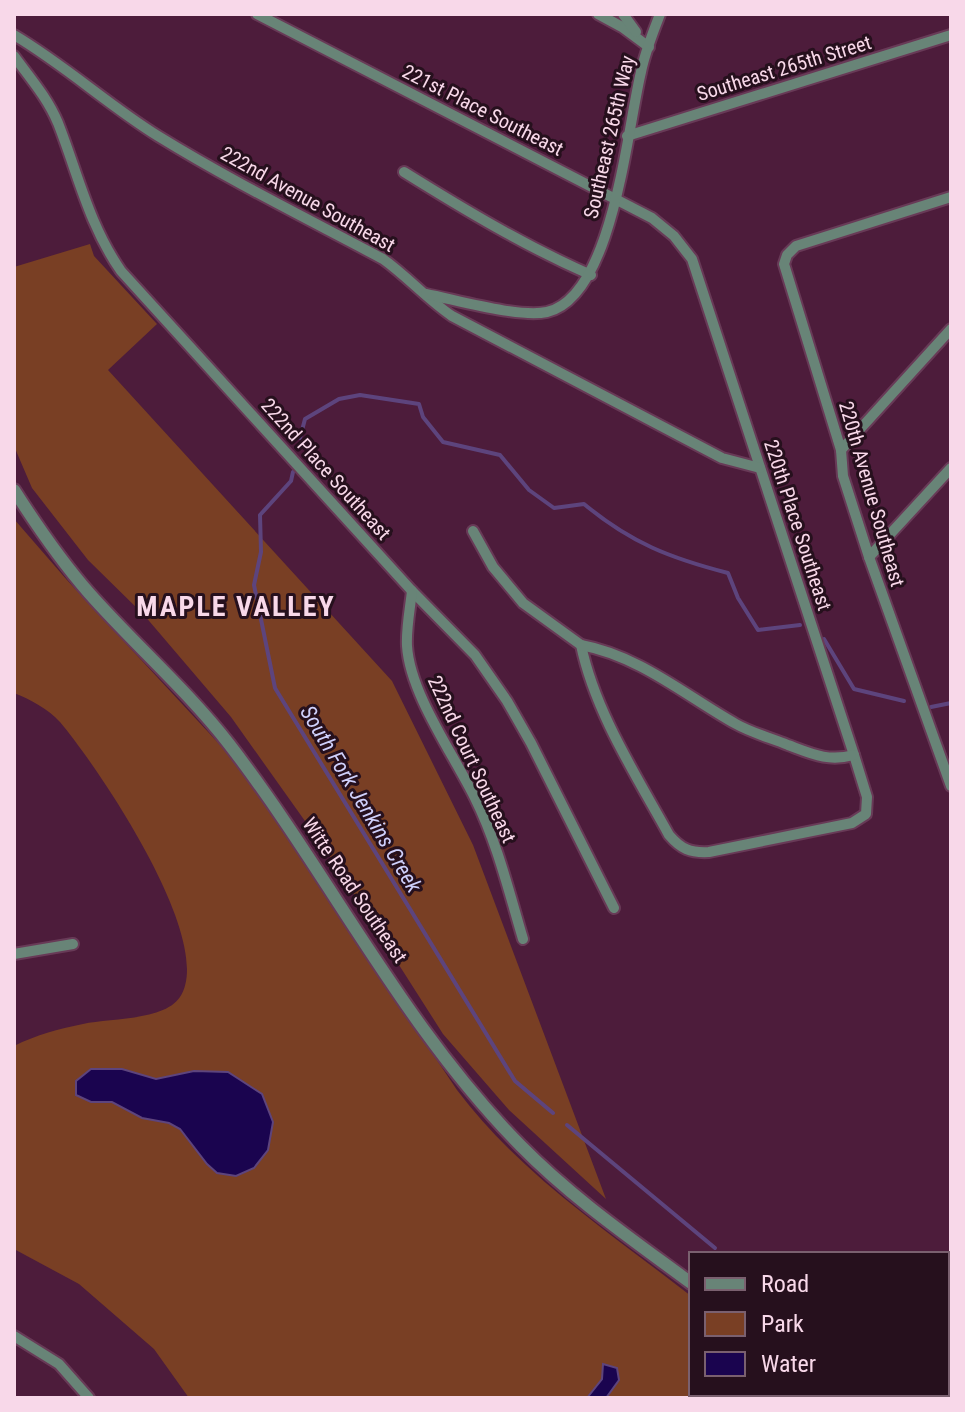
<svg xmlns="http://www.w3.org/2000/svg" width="965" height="1412" font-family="'Roboto Condensed',sans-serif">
<rect width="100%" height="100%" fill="#4d1c3b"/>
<!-- green -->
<g fill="#793f24">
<polygon points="90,244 94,256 157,324 108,370 392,681 473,845 606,1199 509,1110 443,1034 327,852 231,717 144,615 88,560 32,488 14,446 14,267"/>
<path d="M14,519L67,580L223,748L262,799L457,1090C520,1174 609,1232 691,1296V1394H817L822,1398H189L154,1349L79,1284L14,1249V1046C36,1035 58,1029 83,1024C109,1018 164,1021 180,997C217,941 97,766 60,722C48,709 30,699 14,693Z"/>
</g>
<!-- water -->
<g fill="#1a044f" stroke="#5d447d" stroke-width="2">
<polygon points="91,1069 122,1069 156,1079 194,1071 228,1072 262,1094 273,1122 268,1150 254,1168 236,1176 217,1173 207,1164 180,1129 169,1123 142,1118 112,1102 91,1102 76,1095 76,1081"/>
<polygon points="603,1364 617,1368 619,1380 606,1398 587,1398 602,1379"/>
</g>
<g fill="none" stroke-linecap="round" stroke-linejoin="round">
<!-- stream -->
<g stroke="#5d447d" stroke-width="4">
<path d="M300,438L305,419L339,399L360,395L419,404L423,417L443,442L500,455L529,490L554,508L584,504C631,543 670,558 728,573L738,598L758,630L800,625"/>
<polyline points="293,472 291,481 260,515 261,552 254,585 275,688 515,1081 553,1113"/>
<polyline points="824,639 854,689 904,701"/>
<polyline points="931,707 951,703"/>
<polyline points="567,1125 715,1248"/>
<polyline points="888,1394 893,1398"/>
</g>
<defs>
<g id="minor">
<path d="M257,14L652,218L674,236L692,259L854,755L867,797L866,814L852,823L709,852C690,853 681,849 669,835C636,775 595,712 581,645L523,603L493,567L473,531"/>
<polyline points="598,14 622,27 649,47"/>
<polyline points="623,14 636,32"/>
<path d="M14,35C65,65 108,105 158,136C231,181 308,219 383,259C408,277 427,299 452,316L722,458L760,468"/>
<path d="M14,56C30,78 47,97 58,123C78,174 89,225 121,271L412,591L475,655L507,701L531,743L614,908"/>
<polyline points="627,136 951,35"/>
<path d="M404,172C465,210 525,246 591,275"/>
<polyline points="951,197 796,246 787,255 784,264 841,450 843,476 869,557 951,786"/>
<path d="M426,294C457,300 519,318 547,312C613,297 627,129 641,72C645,52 653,33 660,14"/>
<polyline points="841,450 951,329"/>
<polyline points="869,557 951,468"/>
<path d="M412,591C410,609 406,629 407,646C410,694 454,755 475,798C497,842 509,892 523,939"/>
<path d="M581,645C640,656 686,696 736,724C752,733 771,738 788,745C812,754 828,762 854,755"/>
<polyline points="14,954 73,944"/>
<polyline points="14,1336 59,1364 89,1398"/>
</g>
<g id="tertiary">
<path d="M14,490C37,526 61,561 89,593C134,644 187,690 229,744C330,875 404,1028 521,1146C572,1198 633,1240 691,1283"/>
<polyline points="840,1394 845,1398"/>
</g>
</defs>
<!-- minor casing -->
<use href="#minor" stroke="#683a57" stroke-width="14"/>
<!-- tertiary casing -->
<use href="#tertiary" stroke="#683a57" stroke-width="16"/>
<!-- minor -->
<use href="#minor" stroke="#688477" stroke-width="10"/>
<!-- tertiary -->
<use href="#tertiary" stroke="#688477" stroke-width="12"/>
</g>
<g text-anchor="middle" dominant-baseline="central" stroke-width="6" stroke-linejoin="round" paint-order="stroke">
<!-- street labels -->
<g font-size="20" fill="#f8d8e9" stroke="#26101d">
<text transform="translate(784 68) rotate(-17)">Southeast 265th Street</text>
<text transform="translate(483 110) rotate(27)">221st Place Southeast</text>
<text transform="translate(609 137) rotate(-77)">Southeast 265th Way</text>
<text transform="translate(308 199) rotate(29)">222nd Avenue Southeast</text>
<text transform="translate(326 469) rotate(48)">222nd Place Southeast</text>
<text transform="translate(872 494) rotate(74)">220th Avenue Southeast</text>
<text transform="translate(798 525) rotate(72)">220th Place Southeast</text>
<text transform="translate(472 759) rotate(65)">222nd Court Southeast</text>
<text transform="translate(355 890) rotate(56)">Witte Road Southeast</text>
</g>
<!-- water labels -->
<g font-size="22" font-style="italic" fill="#cfd0fb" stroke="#26101d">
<text transform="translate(361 799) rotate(59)">South Fork Jenkins Creek</text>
</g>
<!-- district labels -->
<g font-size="28" font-weight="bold" letter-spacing="2" fill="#f8d8e9" stroke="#26101d">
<text x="236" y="606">MAPLE VALLEY</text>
</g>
</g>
<!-- border -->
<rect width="965" height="1412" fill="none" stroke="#f8d8e9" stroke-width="32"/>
<!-- legend -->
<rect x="689" y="1252" width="260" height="144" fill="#26101d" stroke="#7a606f" stroke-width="2"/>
<rect x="705" y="1278" width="40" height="12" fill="#688477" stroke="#7a606f" stroke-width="2"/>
<text x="761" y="1292" font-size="24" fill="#f8d8e9">Road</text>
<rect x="705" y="1312" width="40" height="24" fill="#793f24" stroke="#7a606f" stroke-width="2"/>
<text x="761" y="1332" font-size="24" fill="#f8d8e9">Park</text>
<rect x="705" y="1352" width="40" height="24" fill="#1a044f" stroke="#7a606f" stroke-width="2"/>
<text x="761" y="1372" font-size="24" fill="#f8d8e9">Water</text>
</svg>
